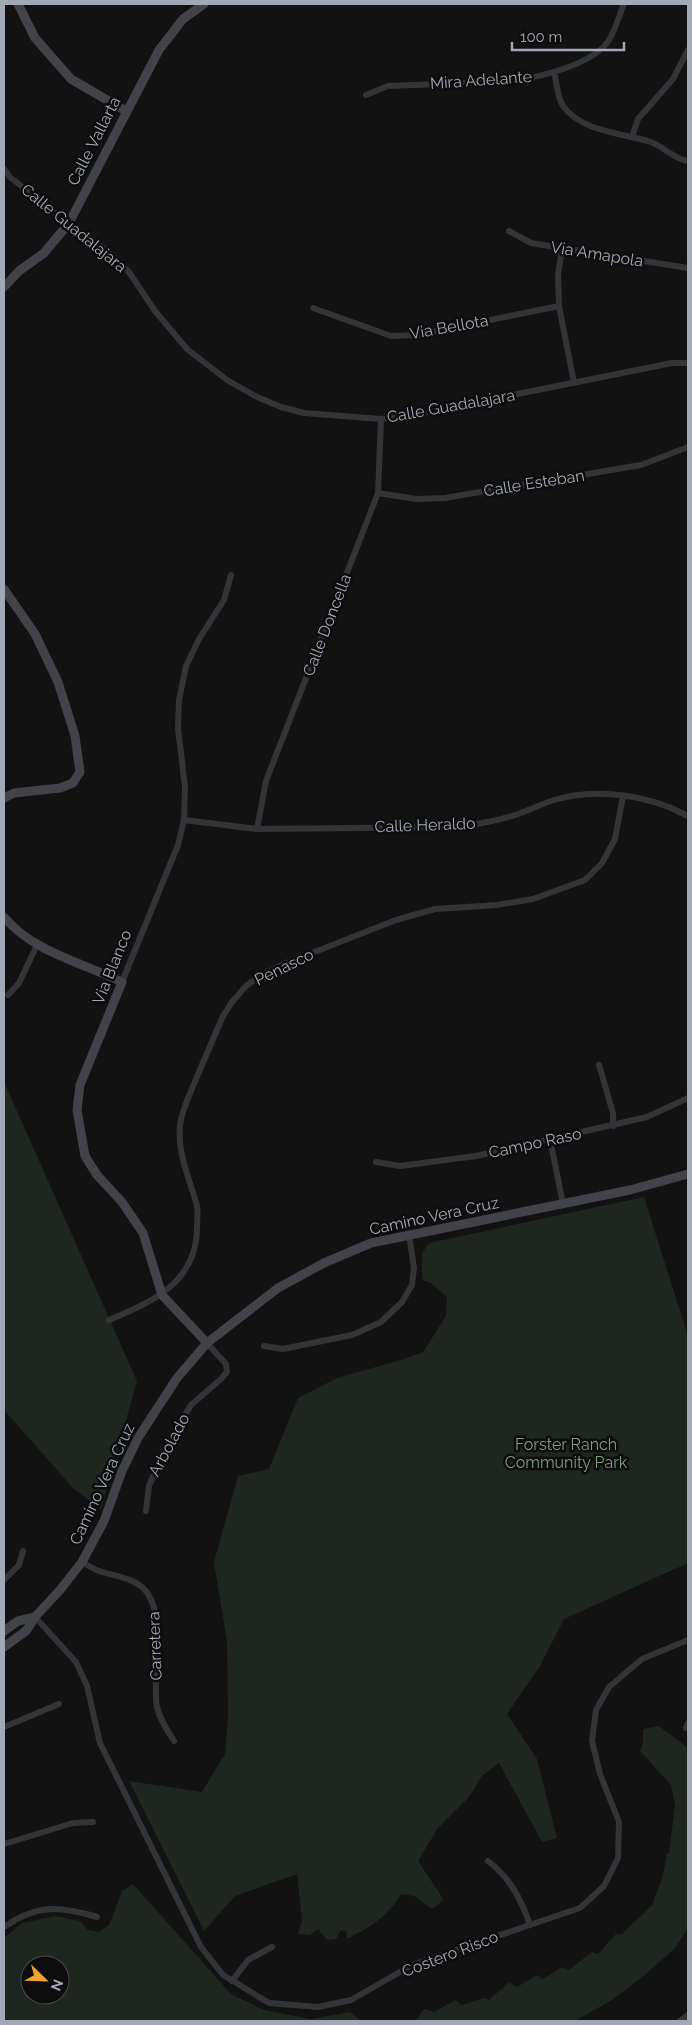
<svg xmlns="http://www.w3.org/2000/svg" width="692" height="2025" font-family="Raleway,sans-serif">
<rect width="100%" height="100%" fill="#121213"/>
<!-- green -->
<g fill="#1e261f" fill-rule="evenodd">
<polygon points="4,1082 137,1381 101,1509 74,1489 4,1410"/>
<path d="M644,1197L688,1336V1563L564,1619L540,1666L507,1714L537,1759L557,1838L542,1842L499,1763L482,1776L469,1797L438,1828L418,1861L444,1900L432,1909L414,1896L401,1894C389,1916 369,1928 347,1939V1932L341,1930L336,1939L327,1940L318,1929L310,1935L298,1934L302,1920L297,1874L235,1896L204,1931L129,1781L202,1792L225,1754L228,1716L227,1642L214,1562L238,1476L269,1469L298,1398L337,1378L404,1359L423,1352L446,1316L447,1297L431,1283L422,1280V1253L429,1243Z"/>
<polygon points="659,1726 688,1748 688,1928 675,1948 646,1974 612,2000 575,2021 415,2021 424,2009 434,2012 455,2000 462,2005 484,1998 489,2000 509,1982 517,1987 537,1975 543,1979 562,1967 569,1970 592,1952 598,1954 616,1934 622,1934 652,1905 662,1879 667,1854 669,1853 675,1806 671,1785 640,1751 643,1743 643,1729"/>
<path d="M133,1884L231,1994L264,2010L311,2019L350,2012L361,2021H4V1938L22,1923L56,1916L80,1921L88,1930L99,1932L109,1925L122,1891ZM30,1965H60V1995H30Z"/>
</g>
<g fill="none" stroke-linecap="round" stroke-linejoin="round">
<!-- street -->
<g stroke="#333438" stroke-width="6">
<path d="M554,72C557,82 557,97 563,106C582,132 622,133 651,142C664,147 674,159 688,161"/>
<path d="M366,95L388,86L515,81C542,76 593,65 609,40C616,29 619,15 624,4"/>
<polyline points="632,137 638,119 673,79 688,50"/>
<polyline points="4,169 10,177 59,216 106,250 129,272 155,311 187,349 227,380 257,397 281,407 304,413 381,419 403,417 672,363 688,363"/>
<polyline points="509,231 531,243 688,268"/>
<polyline points="562,249 558,275 559,306 574,383"/>
<polyline points="313,308 391,336 416,335 559,306"/>
<polyline points="378,493 416,499 445,498 641,465 688,447"/>
<path d="M184,820L257,829L459,827C478,824 497,821 515,815C528,811 541,804 554,800C597,787 649,795 688,816"/>
<polyline points="257,829 266,781 378,493 381,419"/>
<polyline points="122,982 178,845 184,820 185,787 178,728 179,700 186,666 199,639 224,600 231,575"/>
<polyline points="8,995 19,983 37,945"/>
<polyline points="599,1065 613,1113 613,1126"/>
<polyline points="550,1139 563,1204"/>
<polyline points="376,1162 400,1166 476,1156 647,1117 688,1098"/>
<path d="M109,1320C152,1302 196,1283 197,1229C197,1222 198,1213 197,1206C190,1179 177,1154 180,1125C182,1109 190,1094 196,1079C205,1058 214,1037 223,1016L232,1002L246,986L260,976L284,964L396,920L435,909L497,905L533,899L585,880L602,863L615,839L623,796"/>
<polyline points="264,1346 283,1349 352,1335 381,1322 402,1302 412,1285 414,1268 409,1234"/>
<polyline points="146,1511 149,1486 163,1452 191,1405 221,1379 227,1372 226,1364 207,1343"/>
<path d="M82,1562C87,1565 93,1569 99,1571C113,1576 130,1577 142,1587C169,1611 151,1674 157,1707C160,1720 167,1730 174,1741"/>
<polyline points="4,1580 19,1565 23,1551"/>
<polyline points="35,1617 76,1662 87,1686 100,1743 201,1947 223,1975 269,2003 318,2007 351,2000 412,1965 580,1908 604,1886 618,1858 619,1822 600,1774 592,1741 596,1710 609,1687 642,1659 688,1640"/>
<polyline points="4,1727 59,1704"/>
<polyline points="686,1728 688,1723"/>
<polyline points="4,1844 73,1823 93,1822"/>
<path d="M488,1861C510,1878 521,1899 530,1925"/>
<path d="M4,1927C37,1904 59,1906 97,1917"/>
<polyline points="232,1981 248,1960 272,1947"/>
<polyline points="680,2021 688,2015"/>
</g>
<!-- secondary -->
<g stroke="#414348" stroke-width="9">
<polyline points="18,4 35,38 71,79 126,111"/>
<polyline points="4,287 19,271 44,253 69,223 159,50 183,19 204,4"/>
<polyline points="4,589 35,634 58,682 75,736 80,772 73,783 60,788 14,793 4,798"/>
<path d="M4,917C33,952 83,963 122,982L80,1085L77,1110L85,1156L97,1175L122,1202L143,1233L162,1295L207,1343"/>
<polyline points="4,1631 18,1621 35,1617"/>
<polyline points="4,1647 26,1631 35,1617 60,1590 82,1562 104,1521 122,1471 138,1438 177,1378 207,1343 278,1288 324,1263 371,1243 630,1190 688,1174"/>
</g>
</g>
<g text-anchor="middle" dominant-baseline="central" stroke-width="5" stroke-linejoin="round" paint-order="stroke">
<!-- street labels -->
<g font-size="16" fill="#a3a9b4" stroke="#0d0d0e">
<text transform="translate(481 80) rotate(-4)">Mira Adelante</text>
<text transform="translate(94 141) rotate(-63)">Calle Vallarta</text>
<text transform="translate(74 228) rotate(39)">Calle Guadalajara</text>
<text transform="translate(597 254) rotate(9)">Via Amapola</text>
<text transform="translate(449 327) rotate(-10)">Via Bellota</text>
<text transform="translate(451 406) rotate(-10)">Calle Guadalajara</text>
<text transform="translate(534 483) rotate(-9)">Calle Esteban</text>
<text transform="translate(327 625) rotate(-69)">Calle Doncella</text>
<text transform="translate(425 825) rotate(-2)">Calle Heraldo</text>
<text transform="translate(112 967) rotate(-68)">Via Blanco</text>
<text transform="translate(284 967) rotate(-26)">Penasco</text>
<text transform="translate(535 1143) rotate(-12)">Campo Raso</text>
<text transform="translate(434 1216) rotate(-12)">Camino Vera Cruz</text>
<text transform="translate(169 1445) rotate(-62)">Arbolado</text>
<text transform="translate(102 1484) rotate(-65)">Camino Vera Cruz</text>
<text transform="translate(155 1646) rotate(-92)">Carretera</text>
<text transform="translate(450 1954) rotate(-21)">Costero Risco</text>
</g>
<!-- park labels -->
<g font-size="16" fill="#7a9f7a" stroke="#0d0d0e">
<text x="566" y="1444">Forster Ranch<tspan x="566" dy="18">Community Park</tspan></text>
</g>
</g>
<!-- border -->
<rect width="692" height="2025" fill="none" stroke="#a3a9b4" stroke-width="10"/>
<!-- north arrow -->
<g transform="translate(45 1980) rotate(113)"><circle r="24" fill="#0d0d0e" stroke="#494b50"/>
<path d="M0-4L9 19L0 12L-9 19Z" fill="#efa22e"/>
<text y="-8" font-size="14" font-weight="bold" text-anchor="middle" fill="#a3a9b4">N</text>
</g>
<!-- scale -->
<path d="M512 42v8h112v-8" fill="none" stroke="#a3a9b4" stroke-width="2.5"/>
<text x="520" y="42" font-size="15" fill="#a3a9b4" stroke="#0d0d0e" stroke-width="4" paint-order="stroke">100 m</text>
</svg>
